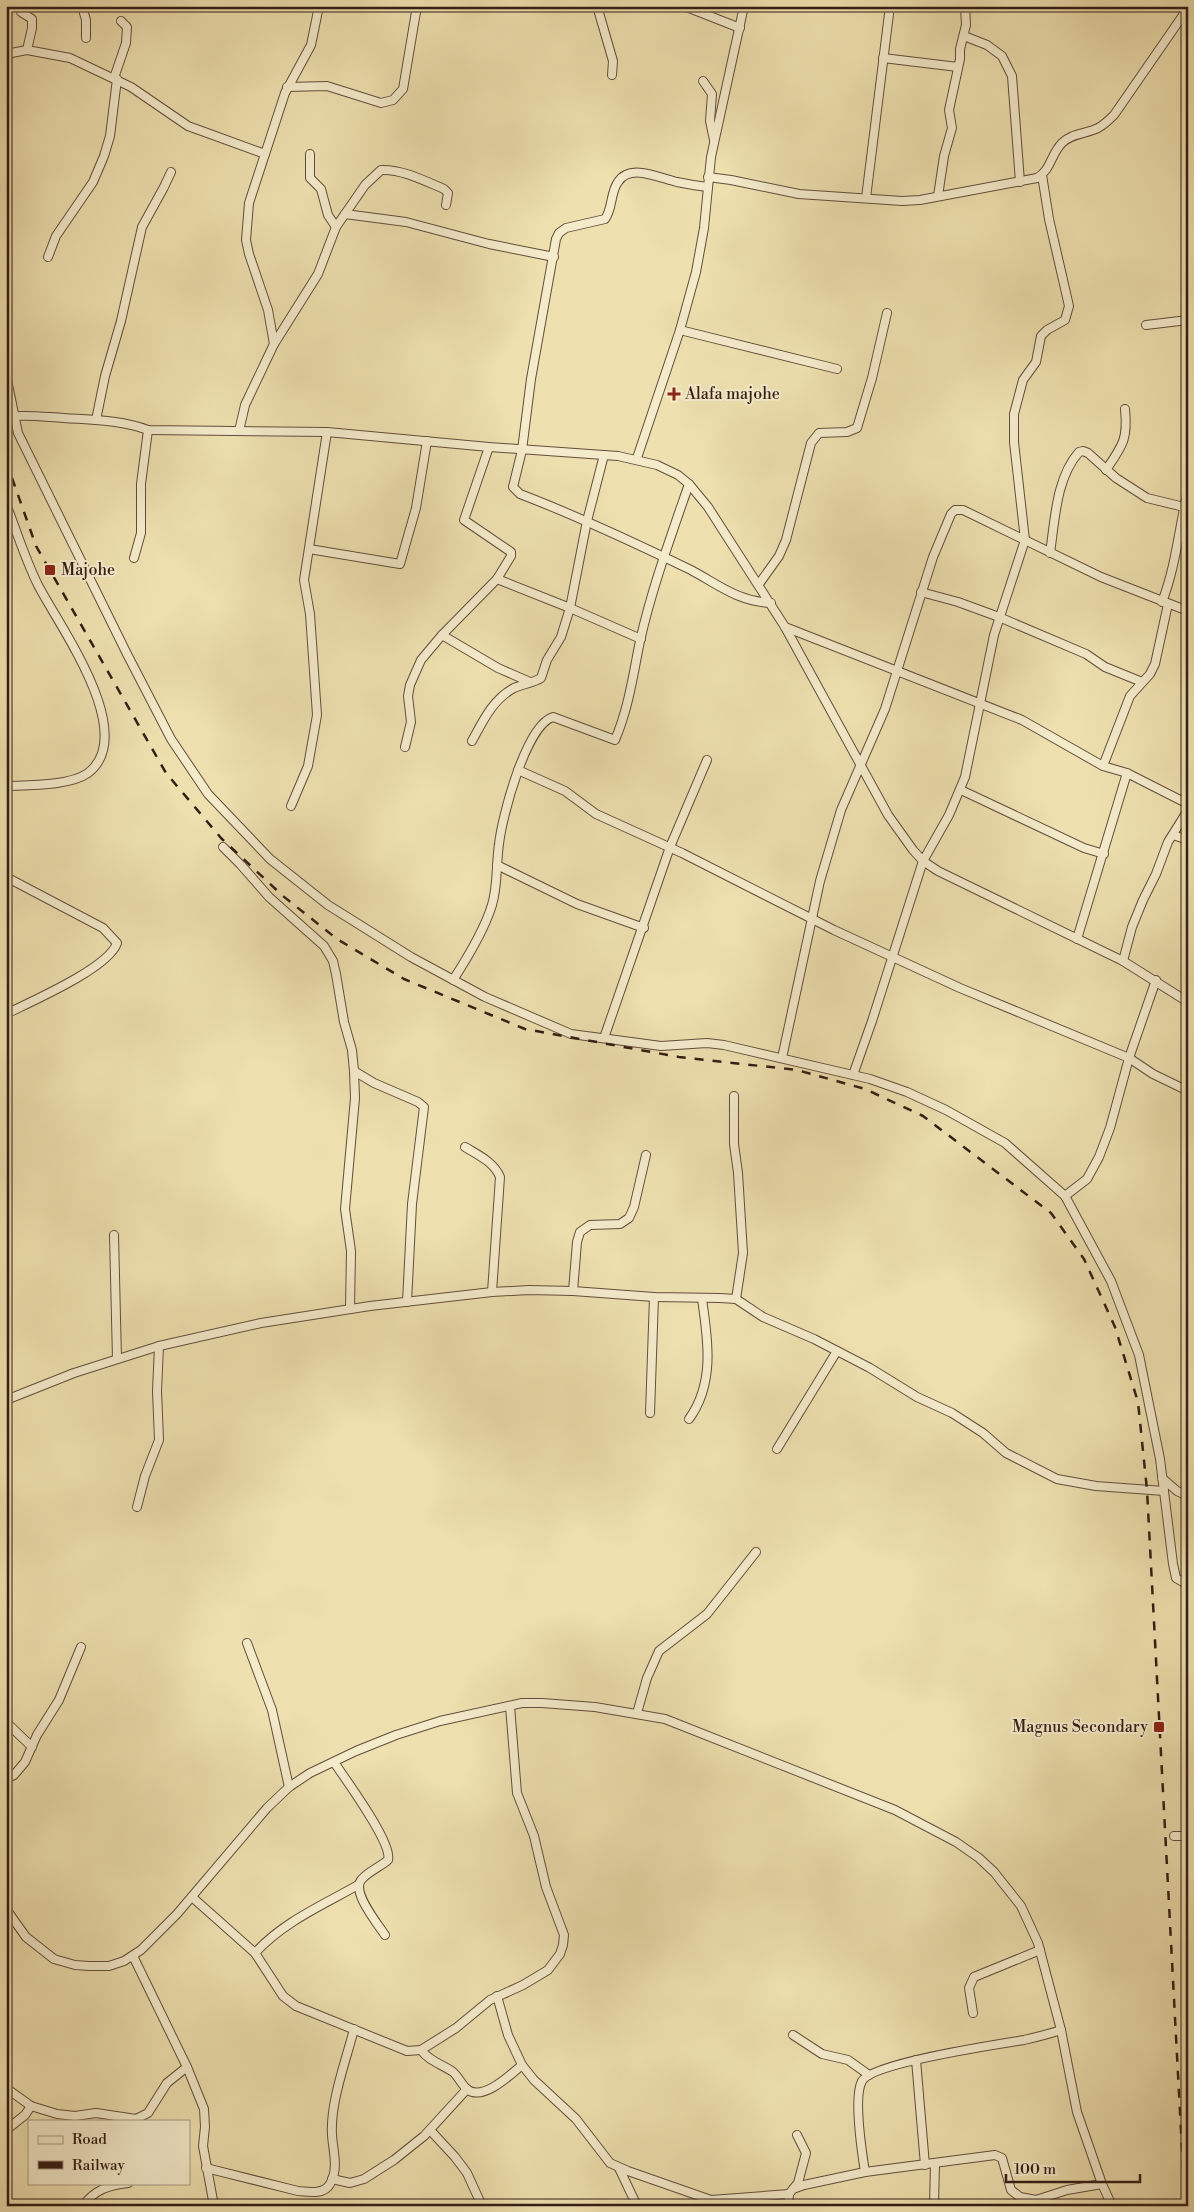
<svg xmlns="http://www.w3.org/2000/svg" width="1194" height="2212" font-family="'Libre Bodoni',serif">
<rect width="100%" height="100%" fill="#eee0af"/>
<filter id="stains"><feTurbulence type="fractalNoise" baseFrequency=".004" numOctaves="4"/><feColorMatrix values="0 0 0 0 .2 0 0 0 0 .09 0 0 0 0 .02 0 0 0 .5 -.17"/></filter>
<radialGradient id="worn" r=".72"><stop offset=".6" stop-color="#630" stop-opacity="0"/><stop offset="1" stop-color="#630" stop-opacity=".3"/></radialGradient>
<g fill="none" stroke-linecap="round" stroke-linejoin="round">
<defs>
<g id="minor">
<polyline points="20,6 21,12 32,19 32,28 27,50"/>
<polyline points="82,6 86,20 86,38"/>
<polyline points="597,6 613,61 612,75"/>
<polyline points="684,6 740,28"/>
<polyline points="964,36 987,45 1002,56 1012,76 1020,182"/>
<polyline points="6,54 27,50 70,58 131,87 188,126 265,154"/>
<polyline points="883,58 958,67"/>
<polyline points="114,78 126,43 127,27 121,21"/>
<polyline points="703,81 712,94 710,121 714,140"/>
<polyline points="287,87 327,86 381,103 393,100 403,89 417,6"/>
<polyline points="310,154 310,178 321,189 328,215 336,227"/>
<path d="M708,177L731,180L799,194L902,201L920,200L1037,178C1051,170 1051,154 1062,143C1072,133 1086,134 1098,128C1104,125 1109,120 1114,115L1188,8"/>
<path d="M708,187C697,186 687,184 677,182C660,178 630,163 618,182C610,193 613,208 605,219L566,228L559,233L556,239L531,379L522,450L513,487L520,494C578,516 635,543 691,570C719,585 737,601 771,603"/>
<polyline points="938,196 944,156 952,128 949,110 960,59 960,49 966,25 965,6"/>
<polyline points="866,198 890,6"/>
<polyline points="345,214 406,222 489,244 554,257"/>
<polyline points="48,257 56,236 93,182 104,156 110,136 117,79"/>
<polyline points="1146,325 1188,320"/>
<polyline points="680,330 837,369"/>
<path d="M274,344L318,274L336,227L365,185L381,170C402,169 425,181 444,189L448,193L446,205"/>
<polyline points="6,375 18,433 127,654 171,739 208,794 270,859 328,905 411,957 485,997 571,1034 661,1046 707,1043 724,1045 870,1079 907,1092 946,1110 1005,1143 1065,1196 1111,1281 1139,1355 1160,1459 1173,1564 1176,1578 1188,1585"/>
<path d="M6,417C25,414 45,417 64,418C93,420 121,420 148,430L327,432L489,447L618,456L657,465L678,475L689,484L708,507L785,627L888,815L913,850L923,861L938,871L1123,961L1188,1002"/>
<polyline points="96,420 105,376 121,321 142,227 164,187 171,172"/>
<polyline points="239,431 245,405 274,344 268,310 249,254 246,240 249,203 285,93 311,45 319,6"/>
<polyline points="637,458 680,330 696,272 704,228 711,157 744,6"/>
<path d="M1106,470C1123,445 1128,439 1125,409"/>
<path d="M6,504C17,532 25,559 38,585C59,626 139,734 88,773C70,786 28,785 6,786"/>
<polyline points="309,549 400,564 416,508 427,441"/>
<path d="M1050,553C1055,520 1056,478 1079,452L1083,451L1088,453L1116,478L1147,498L1184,507"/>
<polyline points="134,558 141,533 141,484 148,430"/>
<polyline points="497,579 570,608 641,639"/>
<polyline points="759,584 779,556 786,540 811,443 819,433 847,432 857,428 872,378 887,313"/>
<polyline points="921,592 958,602 999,617 1086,654 1105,667 1142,682"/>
<path d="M1162,602C1176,566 1179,528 1188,490"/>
<polyline points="785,627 1022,720 1103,766 1127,773 1188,804"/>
<polyline points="442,635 498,668 530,682"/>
<path d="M472,741C483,721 493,699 514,688C523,684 533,683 541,678L547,660L561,637L570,608L587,521L604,455"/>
<polyline points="405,747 411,722 408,696 410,685 421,660 442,635 497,579 511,556 511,552 464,520 489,447"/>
<polyline points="1103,766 1130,696 1150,674 1155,664 1168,604"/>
<polyline points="518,770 565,791 596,814 682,853 834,930 960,988 1129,1058 1153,1074 1188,1091"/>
<polyline points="961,790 1084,848 1104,854"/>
<polyline points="291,806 308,766 317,715 310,614 304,580 327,432"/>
<polyline points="1173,835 1188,840"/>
<polyline points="223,847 241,865 269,897 324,946 333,961 336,974 344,1022 352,1050 354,1071 355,1098 345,1209 351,1251 350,1309"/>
<polyline points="497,865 577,904 644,928"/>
<path d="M6,877L103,928L117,943C109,968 30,1002 6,1014"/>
<polyline points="1077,939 1127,773"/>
<polyline points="1123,961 1132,927 1143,900 1156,874 1168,842 1188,810"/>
<path d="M453,980C468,957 484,931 492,905C498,885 496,864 499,844C502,817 526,725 553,717L615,740C629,707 633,675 640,641C652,588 671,536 689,484"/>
<polyline points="604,1038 670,847 707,760"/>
<polyline points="782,1058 820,881 841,810 885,709 933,557 951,514 955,510 963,510 1101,577 1188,611"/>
<polyline points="354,1071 374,1083 418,1102 424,1107 412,1204 407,1302"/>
<polyline points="853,1075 872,1021 923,861 949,815 965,777 994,635 1025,540 1014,442 1014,414 1023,380 1036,362 1041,336 1047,330 1065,320 1069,306 1049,219 1042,175"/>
<polyline points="734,1096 734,1144 738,1173 743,1253 736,1299"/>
<path d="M465,1147C478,1155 494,1162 500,1177L492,1292"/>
<polyline points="1065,1196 1087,1179 1099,1157 1110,1128 1129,1058 1156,980"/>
<polyline points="114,1235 117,1359"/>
<polyline points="573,1291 577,1242 580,1232 590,1225 620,1224 629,1218 634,1207 646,1155"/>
<polyline points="6,1400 74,1373 159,1346 261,1323 370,1306 492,1292 529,1290 573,1291 654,1297 720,1298 736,1299 763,1317 814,1339 870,1368 917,1397 952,1413 983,1433 1006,1453 1057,1479 1096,1486 1164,1491"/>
<polyline points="650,1413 654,1297"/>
<path d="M689,1419C715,1383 708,1340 702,1299"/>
<polyline points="777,1449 837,1351"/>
<polyline points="1162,1478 1177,1491 1188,1496"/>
<polyline points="137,1507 145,1476 159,1440 157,1391 159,1346"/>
<polyline points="247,1643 272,1710 289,1787"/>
<polyline points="637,1713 647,1678 659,1651 707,1614 756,1552"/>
<polyline points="6,1722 32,1747"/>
<path d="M334,1762C345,1779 393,1843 388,1860C380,1867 369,1871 362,1879C350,1891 378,1924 385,1935"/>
<polyline points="6,1779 14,1775 25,1762 37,1735 59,1700 81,1647"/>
<polyline points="1174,1836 1188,1836"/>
<polyline points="192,1897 255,1953 283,1996 296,2006 407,2051 421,2050 456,2028 490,2000 523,1985 548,1970 560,1954 563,1945 564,1935 546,1887 534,1836 517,1793 510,1706"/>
<polyline points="6,1909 26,1937 54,1959 75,1965 89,1966 109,1966 124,1961 141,1950 177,1914 267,1808 289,1787 310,1773 356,1751 396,1735 440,1721 522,1703 542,1703 595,1707 665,1719 895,1810 956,1842 979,1858 994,1872 1021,1906 1038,1943 1061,2030 1077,2112 1102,2184 1112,2206"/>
<path d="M255,1953C283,1922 323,1905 358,1885"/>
<polyline points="133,1956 187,2067 204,2109 205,2127 203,2146 214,2206"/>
<polyline points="497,1996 508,2035 522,2065 534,2080 576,2119 610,2163 628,2171 711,2200 789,2194 793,2189 804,2185 865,2172 995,2155 1002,2158 1011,2190 1020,2197 1036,2200 1067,2190 1102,2184"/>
<polyline points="973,2013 969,1988 974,1977 1040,1950"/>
<polyline points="793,2035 822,2054 848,2060 869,2075"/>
<path d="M421,2050C430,2062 442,2064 453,2072C459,2077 462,2086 468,2090C484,2101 511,2074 522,2065"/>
<polyline points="916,2060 925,2165"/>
<polyline points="6,2088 31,2106 57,2114 75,2116 96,2113 136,2119 148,2113 167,2083 187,2067"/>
<polyline points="6,2130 25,2115 31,2106"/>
<polyline points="430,2130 455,2157 467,2173 482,2206"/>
<path d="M206,2168L298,2191C308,2192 324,2195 330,2184C339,2169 333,2151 332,2135C330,2102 346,2061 354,2029"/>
<polyline points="619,2168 637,2206"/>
<path d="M865,2172C862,2153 853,2097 862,2081C872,2063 999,2044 1024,2040C1037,2037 1049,2034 1061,2030"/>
<polyline points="332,2179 350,2183 364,2179 394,2160 424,2136 467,2089"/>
<polyline points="793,2189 798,2183 806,2153 797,2135"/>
<path d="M83,2206C94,2190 109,2185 128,2183"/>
<polyline points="788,2206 789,2194"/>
<polyline points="934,2206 935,2163"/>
</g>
</defs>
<!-- minor casing -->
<use href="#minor" stroke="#624e3b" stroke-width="10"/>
<!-- minor -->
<use href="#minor" stroke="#f4ebcb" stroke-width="8"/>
<!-- rail -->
<polyline stroke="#331d14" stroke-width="2.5" stroke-dasharray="9 9" stroke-linecap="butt" points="6,461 36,546 166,773 221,838 283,896 337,939 404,979 525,1029 679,1057 797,1070 865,1089 923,1116 1051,1213 1084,1259 1115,1327 1138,1402 1147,1490 1185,2206"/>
</g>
<!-- markers -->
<g fill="#8f2418" stroke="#f4ebcb" stroke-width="2">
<path d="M671.5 386.5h5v5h5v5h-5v5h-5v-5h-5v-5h5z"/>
<rect x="44" y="564" width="12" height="12" rx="2.5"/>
<rect x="1153" y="1721" width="12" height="12" rx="2.5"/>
</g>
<g text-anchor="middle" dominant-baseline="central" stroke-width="4" stroke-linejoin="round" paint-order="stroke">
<!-- poi labels -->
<g font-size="16" fill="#331d14" stroke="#f4ebcb" text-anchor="start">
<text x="685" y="394">Alafa majohe</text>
<text x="61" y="570">Majohe</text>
<text x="1148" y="1727" text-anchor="end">Magnus Secondary</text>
</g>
</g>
<!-- margin -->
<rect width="1194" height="2212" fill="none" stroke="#eee0af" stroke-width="25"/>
<rect x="8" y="8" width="1179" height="2197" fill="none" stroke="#331d14" stroke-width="2.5"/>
<rect x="12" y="12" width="1169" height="2187" fill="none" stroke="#331d14"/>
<!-- legend -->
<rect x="28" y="2120" width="162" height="65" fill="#f4ebcb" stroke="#a79982"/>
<rect x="38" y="2136" width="25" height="8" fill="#f4ebcb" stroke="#a79982"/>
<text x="72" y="2144" font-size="15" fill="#331d14">Road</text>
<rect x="38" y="2161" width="25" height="8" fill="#331d14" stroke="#a79982"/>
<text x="72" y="2170" font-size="15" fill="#331d14">Railway</text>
<!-- scale -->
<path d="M1006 2174v8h134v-8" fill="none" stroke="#331d14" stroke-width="2.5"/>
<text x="1014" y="2174" font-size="15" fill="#331d14" stroke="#f4ebcb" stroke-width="4" paint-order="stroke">100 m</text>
<rect width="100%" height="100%" filter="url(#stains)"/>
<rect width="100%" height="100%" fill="url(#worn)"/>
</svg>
